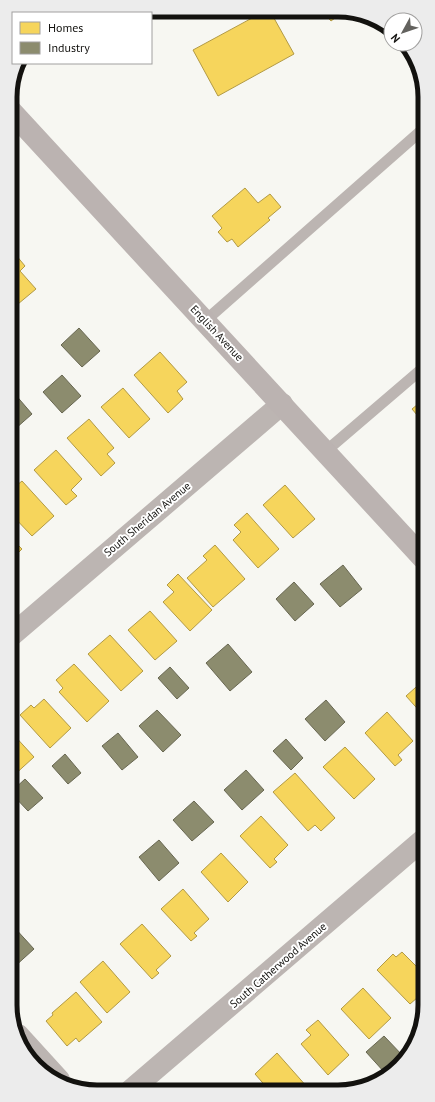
<svg xmlns="http://www.w3.org/2000/svg" width="435" height="1102" font-family="'PT Sans',sans-serif">
<rect width="100%" height="100%" fill="#f7f7f2"/>
<!-- homes -->
<g fill="#f6d55c" stroke="#b29a45">
<polygon points="265,11 270,11 294,54 218,96 193,50"/>
<polygon points="323,12 343,12 331,21"/>
<polygon points="245,188 258,203 270,194 281,207 268,218 270,220 238,247 232,239 227,242 218,232 222,228 212,216"/>
<polygon points="11,249 25,266 20,271 36,289 12,309"/>
<polygon points="423,313 423,322 419,316"/>
<polygon points="160,352 187,382 177,391 183,399 168,413 134,375"/>
<polygon points="123,388 150,419 129,438 101,407"/>
<polygon points="423,400 423,422 412,409"/>
<polygon points="89,419 114,448 107,454 115,463 101,476 67,438"/>
<polygon points="56,450 82,479 71,490 77,496 66,505 34,470"/>
<polygon points="22,481 54,516 32,536 11,514 11,490"/>
<polygon points="285,485 315,519 293,538 263,505"/>
<polygon points="247,513 279,549 258,568 233,540 241,532 234,525"/>
<polygon points="11,538 22,549 12,559"/>
<polygon points="215,545 245,579 213,607 187,578 207,560 203,556"/>
<polygon points="178,574 212,610 190,631 163,602 174,592 167,585"/>
<polygon points="150,611 177,641 155,660 128,630"/>
<polygon points="110,635 143,671 121,691 88,654"/>
<polygon points="74,664 109,701 87,722 59,692 63,688 56,680"/>
<polygon points="424,680 424,716 406,696"/>
<polygon points="44,699 71,728 50,748 20,715 31,705 34,708"/>
<polygon points="387,712 413,741 398,755 402,760 395,766 365,733"/>
<polygon points="12,733 34,757 12,777"/>
<polygon points="345,747 375,779 354,799 323,767"/>
<polygon points="295,773 335,818 321,831 315,825 308,831 273,792"/>
<polygon points="261,816 288,845 274,859 277,862 270,868 240,836"/>
<polygon points="221,853 248,882 228,902 201,872"/>
<polygon points="183,889 209,919 194,933 197,936 191,941 161,909"/>
<polygon points="142,924 171,956 156,970 159,973 152,979 120,944"/>
<polygon points="402,952 425,975 425,991 410,1004 377,970 393,954 396,957"/>
<polygon points="103,961 130,992 107,1013 80,982"/>
<polygon points="363,988 391,1018 369,1039 341,1009"/>
<polygon points="76,992 102,1022 79,1042 76,1038 67,1046 46,1021 53,1015 52,1013"/>
<polygon points="318,1020 349,1055 328,1075 301,1044 311,1035 306,1030"/>
<polygon points="277,1053 308,1088 307,1089 269,1090 255,1074"/>
</g>
<!-- industry -->
<g fill="#8c8c6e" stroke="#686752">
<polygon points="79,328 100,351 82,367 61,345"/>
<polygon points="62,375 81,396 62,413 43,392"/>
<polygon points="14,393 32,414 15,429 11,424 11,396"/>
<polygon points="343,565 362,589 340,607 320,584"/>
<polygon points="294,582 314,604 295,621 276,599"/>
<polygon points="228,644 252,672 230,691 206,663"/>
<polygon points="170,667 189,688 177,699 158,678"/>
<polygon points="326,700 345,722 325,741 305,719"/>
<polygon points="157,710 181,735 163,752 139,726"/>
<polygon points="118,733 138,757 122,770 102,746"/>
<polygon points="286,739 303,758 291,770 273,751"/>
<polygon points="65,754 81,773 68,784 52,766"/>
<polygon points="246,770 264,790 242,810 224,790"/>
<polygon points="25,779 43,798 28,811 12,794 12,791"/>
<polygon points="194,801 214,822 192,841 173,820"/>
<polygon points="159,840 179,863 159,881 139,857"/>
<polygon points="12,877 17,881 13,885"/>
<polygon points="13,926 34,949 13,968"/>
<polygon points="384,1036 404,1057 385,1073 366,1052"/>
</g>
<g fill="none" stroke-linecap="round" stroke-linejoin="round">
<!-- lane -->
<g stroke="#bcb5b2" stroke-width="11">
<polyline points="93,13 99,10"/>
<polyline points="205,321 422,130"/>
<polyline points="326,451 423,368"/>
</g>
<!-- street -->
<g stroke="#bcb5b2" stroke-width="22">
<polyline points="12,635 282,404"/>
<polyline points="18,1035 59,1080"/>
<polyline points="131,1090 424,839"/>
</g>
<!-- secondary -->
<polyline stroke="#bbb3b1" stroke-width="22" points="10,110 423,558"/>
</g>
<g text-anchor="middle" dominant-baseline="central" stroke-width="4" stroke-linejoin="round" paint-order="stroke">
<!-- street labels -->
<g font-size="11" fill="#13120f" stroke="#fff">
<text transform="translate(217 333) rotate(47)">English Avenue</text>
<text transform="translate(147 519) rotate(-40)">South Sheridan Avenue</text>
<text transform="translate(278 965) rotate(-41)">South Catherwood Avenue</text>
</g>
</g>
<!-- crop -->
<path d="M0 0H435V1102H0ZM97 17H338A80 80 0 0 1 418 97V1005A80 80 0 0 1 338 1085H97A80 80 0 0 1 17 1005V97A80 80 0 0 1 97 17Z" fill="#ececec" fill-rule="evenodd"/>
<path fill="none" stroke="#13120f" stroke-width="5" d="M97 17H338A80 80 0 0 1 418 97V1005A80 80 0 0 1 338 1085H97A80 80 0 0 1 17 1005V97A80 80 0 0 1 97 17Z"/>
<!-- legend -->
<rect x="12" y="12" width="140" height="52" fill="#ffffff" stroke="#a1a09f"/>
<rect x="20" y="22" width="20" height="12" fill="#f6d55c" stroke="#a1a09f"/>
<text x="48" y="32" font-size="12" fill="#13120f">Homes</text>
<rect x="20" y="42" width="20" height="12" fill="#8c8c6e" stroke="#a1a09f"/>
<text x="48" y="52" font-size="12" fill="#13120f">Industry</text>
<!-- north arrow -->
<g transform="translate(403 32) rotate(230)"><circle r="19" fill="#ffffff" stroke="#a1a09f"/>
<path d="M0-3L7 15L0 10L-7 15Z" fill="#63625e"/>
<text y="-6" font-size="11" font-weight="bold" text-anchor="middle" fill="#13120f">N</text>
</g>
</svg>
